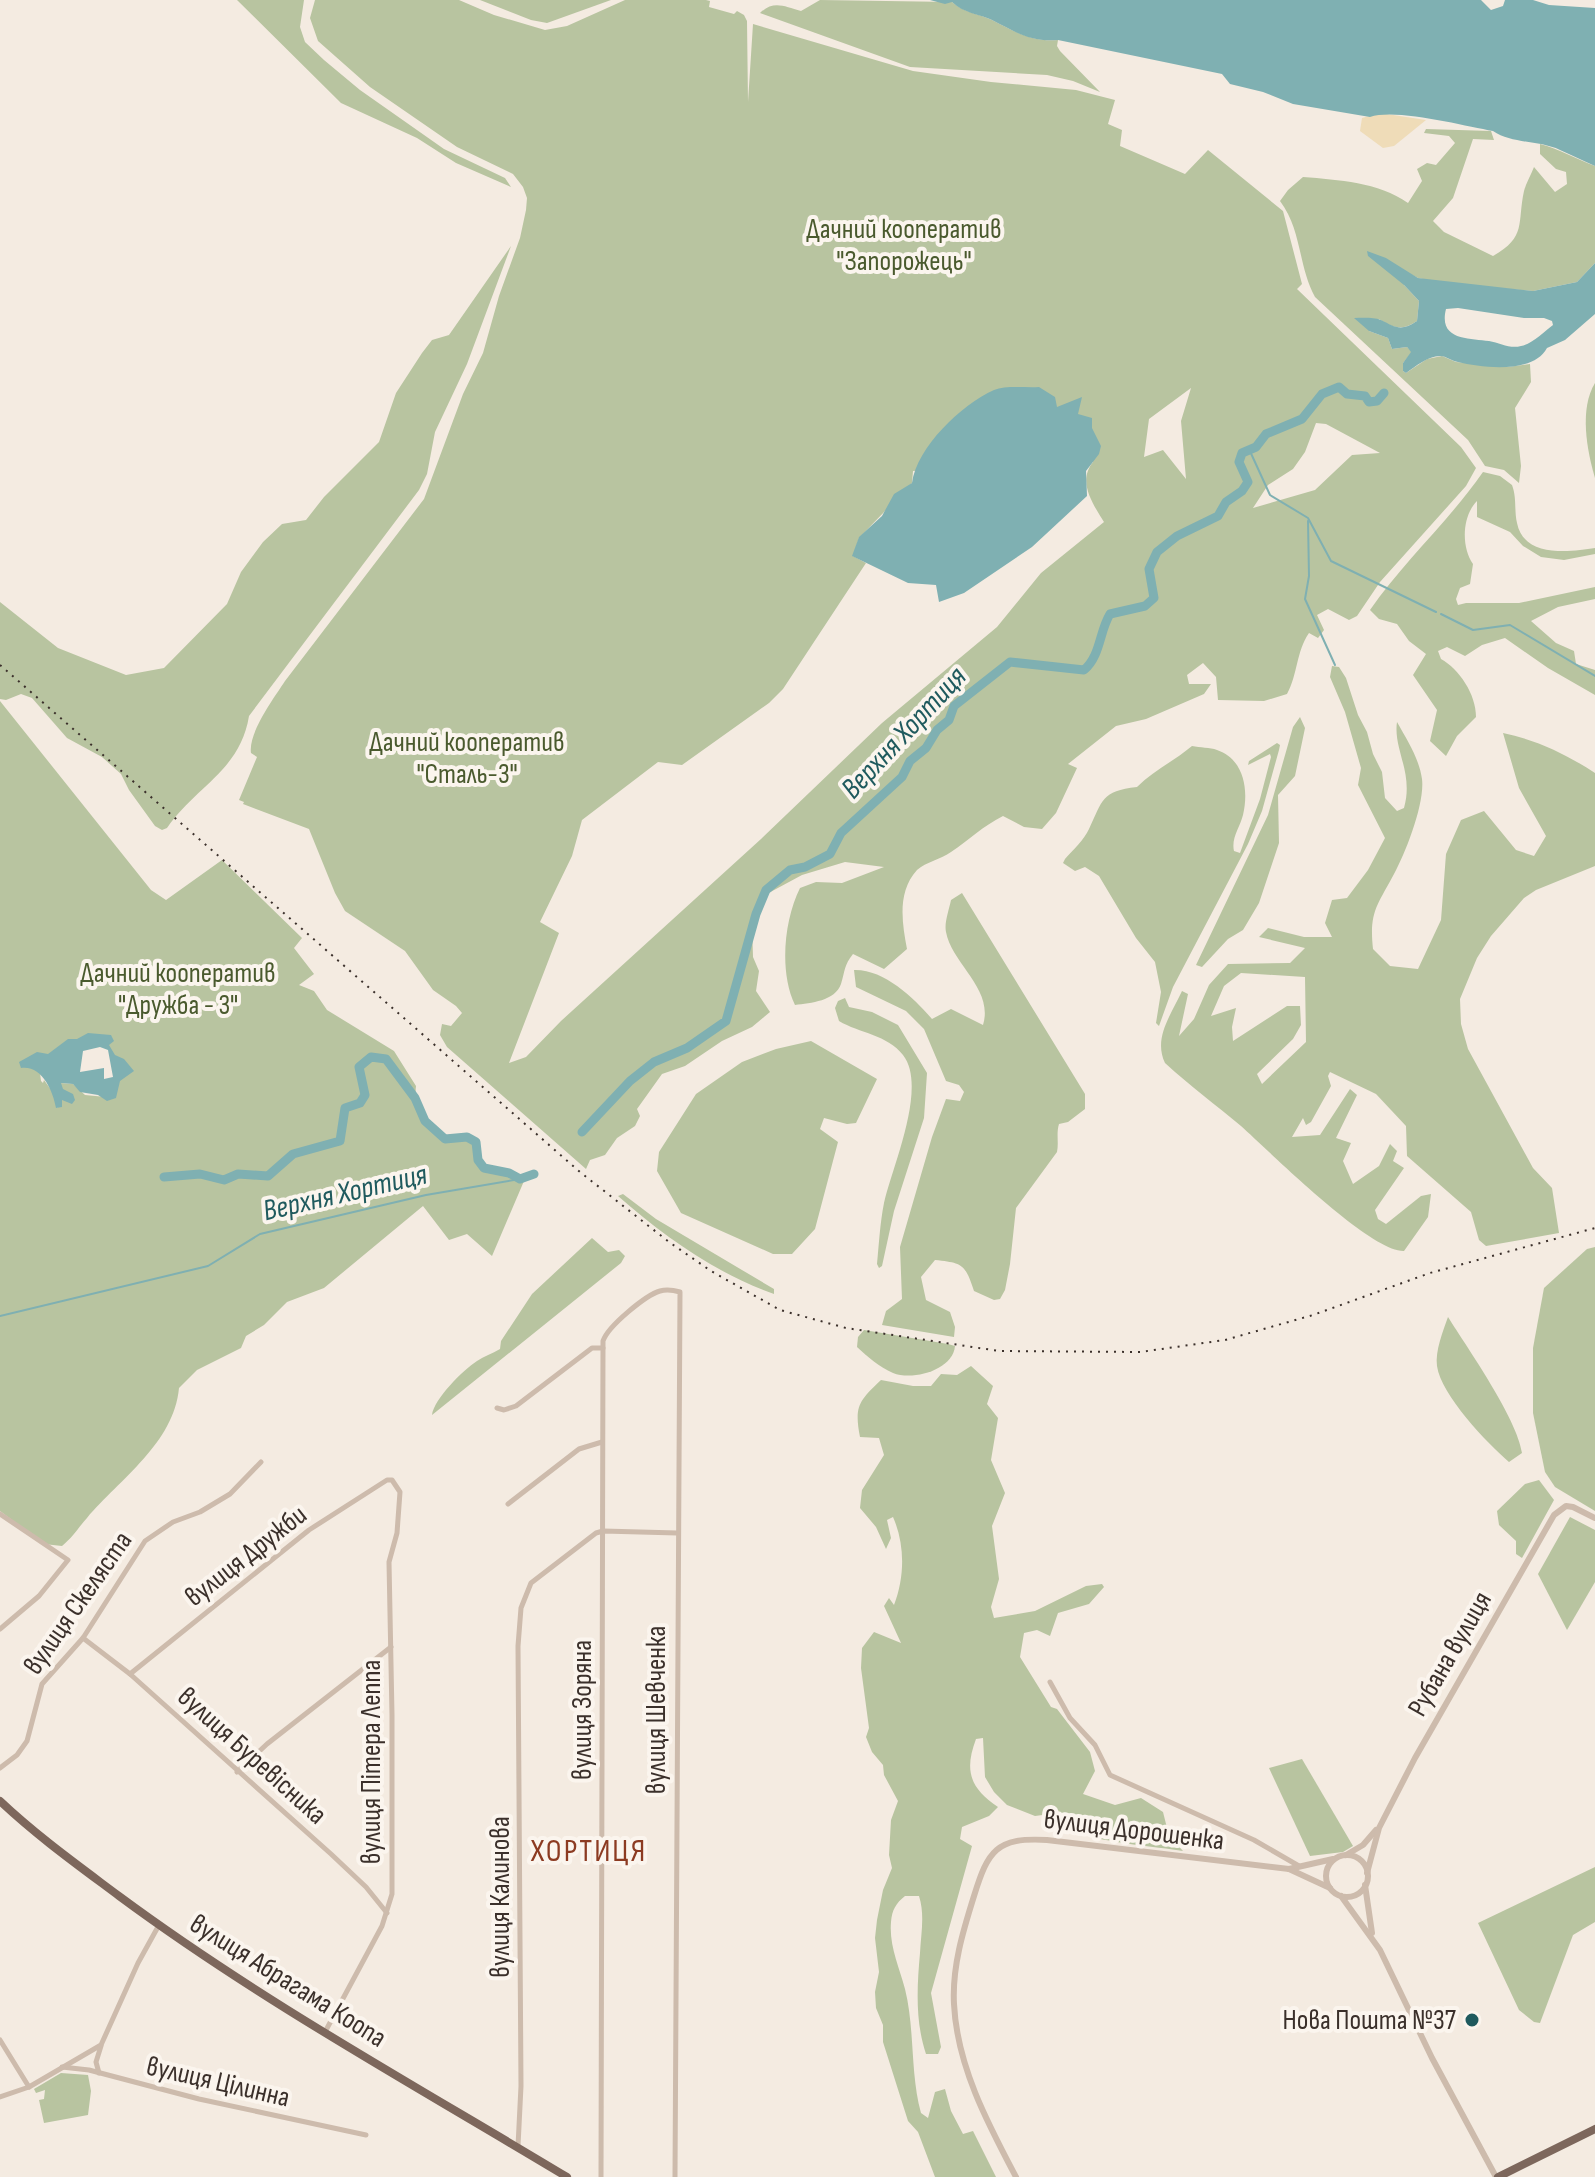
<svg xmlns="http://www.w3.org/2000/svg" width="1595" height="2177" font-family="'Sofia Sans Condensed',sans-serif">
<rect width="100%" height="100%" fill="#f4ebe1"/>
<!-- green -->
<g fill="#b8c4a0" fill-rule="evenodd">
<polygon points="237,0 304,0 300,27 305,42 324,60 360,90 444,149 505,178 511,187 456,163 417,138 341,103"/>
<path d="M315,0H459L494,15L545,30L567,26L625,0H706L710,1L709,7L734,14L737,11L744,15L747,21L748,102L753,24L913,71L991,82L1076,90L1115,100L1108,124L1122,130L1120,146L1185,174L1208,150L1283,211L1302,284L1297,289L1461,447L1476,468L1466,486L1380,582L1357,616L1349,620L1328,609L1317,615L1324,630L1318,638L1309,633C1296,652 1298,674 1287,694L1264,701L1218,700L1216,677L1203,663L1187,675L1189,684H1211L1204,694L1146,719L1116,726L1068,764L1077,768L1056,813L1042,829L1024,827L1003,816C983,826 969,840 951,852C941,859 926,862 917,870C897,892 902,923 907,949L884,969L853,954C844,965 845,971 841,984C835,1001 811,1003 795,1005C779,972 784,920 800,888L816,882L842,883L884,867L845,862L802,875L763,896L752,927L753,957L759,971L756,991L770,1012L752,1027L722,1041L685,1066L662,1074L637,1109L640,1116L635,1126L617,1138L605,1155L590,1160L586,1169L447,1047L440,1035L442,1024L451,1026L462,1013L456,1006L433,990L405,951L345,911L335,893L309,829L243,804L244,802L239,800L257,757L251,753C248,733 274,698 285,681L424,499L463,394L483,353L499,296L520,238L526,210L527,198L523,187L513,174L457,147L370,87L318,41L310,18ZM1191,388L1181,421L1186,479L1163,450L1144,457L1149,419ZM1316,423L1326,424L1380,453L1352,455L1315,490L1253,508L1268,485L1293,469L1305,452ZM1093,462C1077,482 1093,504 1104,522L1041,573L997,627L882,723L761,839L561,1021L526,1057L509,1063L559,933L540,922L572,856L582,820L658,762L682,765L769,703L783,689L866,563L853,556L859,538L912,483L913,471Z"/>
<polygon points="480,0 611,0 547,23 531,20"/>
<path d="M820,0L952,2C965,13 977,13 992,20C1014,31 1031,42 1058,40L1057,46L1060,51L1100,92L1073,81L1047,75L910,67L760,13C773,0 784,6 801,11Z"/>
<path d="M1426,129L1491,131L1494,140L1473,139L1453,198L1433,221L1444,232L1493,256C1527,237 1517,223 1524,191C1526,183 1531,175 1534,167L1555,192L1567,184L1566,172L1556,169L1540,154V144C1559,149 1576,159 1595,166V263L1577,282L1533,291L1443,283L1418,278L1402,270L1404,285L1419,301L1417,321C1403,331 1392,328 1379,319L1369,331L1388,338L1392,349L1407,347L1412,352L1403,363V371L1406,373L1427,359L1442,356L1456,362L1508,367L1530,364L1531,382L1515,408L1521,466L1519,483L1504,470L1485,466L1468,440L1315,297C1298,266 1302,230 1280,201L1288,190L1303,177C1339,180 1378,182 1408,203L1422,181L1417,169L1427,163L1436,165L1455,143L1449,136L1424,133Z"/>
<path d="M511,246L467,364L435,432L427,474L419,490L249,716C240,771 196,786 167,828L162,830L155,826L129,790L121,774L102,757L67,738L32,698L21,694L6,700L0,699V602L58,648L126,675L164,668L227,604L241,572L263,542L282,524L306,520L324,497L379,442L396,393L422,353L432,340L449,335Z"/>
<path d="M1595,383V478C1587,451 1579,409 1595,383Z"/>
<path d="M1483,472L1500,476L1512,485C1517,498 1514,511 1517,523C1524,558 1570,552 1595,548V554L1564,560L1541,557L1523,546L1510,532L1477,517V501C1462,516 1461,547 1473,564L1470,584L1460,588L1456,599L1458,605L1466,603H1519L1595,587V599L1558,607L1531,621L1556,643L1574,651L1576,664L1595,670V695L1548,668L1505,638L1482,645L1465,656L1447,647L1438,651L1441,659C1459,669 1476,694 1476,717L1457,736L1446,756L1430,741L1437,710L1413,675L1426,654L1409,641L1397,624L1379,619L1370,610C1404,561 1449,521 1483,472Z"/>
<path d="M1332,666L1339,667L1346,678L1358,715L1367,732L1373,754L1382,772L1385,798L1397,811L1404,808C1414,773 1393,749 1397,722C1407,740 1419,758 1422,779C1425,803 1406,852 1394,874C1377,906 1369,912 1373,949L1390,966L1418,969L1441,920L1446,854L1461,820L1484,811L1516,850L1534,856L1546,836L1519,788L1503,733C1537,740 1566,754 1595,773V866L1536,890L1524,898L1491,936L1477,958L1460,999L1461,1024L1468,1049L1533,1168L1552,1188L1559,1233L1486,1246L1479,1240L1471,1212L1407,1156L1406,1126L1376,1094L1330,1072L1328,1076L1331,1086L1311,1122L1306,1125L1303,1118L1292,1137L1320,1135L1350,1089L1357,1095L1336,1138L1351,1143L1343,1161L1353,1184L1379,1166L1390,1144L1397,1151L1393,1161L1404,1168L1375,1210L1378,1219L1386,1224L1421,1196L1431,1194L1428,1217L1404,1251C1370,1252 1270,1152 1241,1126C1216,1105 1190,1086 1165,1063C1153,1038 1171,1015 1182,991L1188,994L1179,1036L1194,1019L1209,985L1228,964L1290,963L1305,948L1259,937L1268,928L1304,937H1332L1325,923L1332,900L1347,898L1368,870L1385,838L1358,785L1361,768L1345,712L1330,677ZM1241,973L1305,977L1306,1042L1262,1084L1257,1074L1293,1039L1301,1025L1300,1006H1287L1233,1041L1232,1027L1236,1008L1211,1016L1224,986Z"/>
<path d="M0,701L151,890L166,900L222,860L302,938L294,948L314,974L299,985L314,991L327,1010L394,1051L416,1086C413,1110 428,1125 445,1139L467,1137L476,1142L478,1160L484,1168L509,1173L515,1180L524,1181L492,1256L467,1234L449,1240L423,1206L324,1288L287,1302L264,1325L246,1336L241,1348L197,1370L179,1388C174,1443 120,1479 87,1518C78,1528 73,1537 62,1546L44,1544L0,1511ZM86,1036C124,1051 115,1061 116,1098L85,1095L73,1084L60,1083L62,1100L57,1108L54,1094L44,1080L43,1083L41,1081L40,1073Z"/>
<polygon points="1300,717 1305,728 1295,776 1278,795 1279,843 1259,903 1243,930 1228,939 1202,967 1196,965 1268,815 1293,727"/>
<path d="M1277,743L1280,745L1279,750L1262,811L1248,844L1173,987L1159,1026L1156,1023L1161,992L1155,962L1136,938L1099,876L1085,867L1075,871L1063,863L1065,859C1073,850 1084,840 1089,829C1103,800 1101,791 1137,787C1153,771 1174,761 1192,746C1200,748 1210,747 1217,750C1244,759 1249,790 1243,815C1240,827 1231,838 1234,851L1240,853L1260,799L1271,757L1270,754L1248,765L1249,761Z"/>
<path d="M962,893L1085,1094V1109L1068,1122L1059,1124C1056,1134 1059,1142 1057,1152L1016,1208L1010,1264L1005,1290L1000,1299L994,1300L974,1291C965,1264 963,1263 935,1260L921,1277L926,1300L950,1312L955,1327L954,1337L882,1325L886,1311L902,1299L900,1247L932,1137L946,1099L960,1101L964,1092L959,1085L946,1081L924,1029L906,1011L856,987L854,970C884,969 914,998 932,1019L951,1009L983,1025C994,989 952,964 946,932C944,923 949,910 951,900Z"/>
<path d="M845,998L849,1007L872,1012L898,1025L927,1073L924,1118L894,1211L882,1266L879,1268L877,1264C879,1244 880,1223 884,1203C892,1167 928,1087 903,1055C888,1035 859,1033 839,1021L835,1008L838,1001Z"/>
<polygon points="811,1041 877,1079 856,1123 847,1124 824,1118 820,1129 838,1142 815,1229 792,1254 773,1254 681,1213 657,1171 659,1152 696,1094 742,1062 776,1049"/>
<path d="M623,1194L656,1219L774,1289V1294C715,1273 665,1237 618,1196Z"/>
<path d="M592,1238L608,1252L619,1250L625,1256L621,1263L432,1415C434,1399 463,1370 477,1361C484,1356 492,1354 500,1349L501,1341L532,1294Z"/>
<polygon points="1595,1247 1595,1511 1555,1487 1545,1472 1533,1413 1533,1348 1544,1288 1587,1249"/>
<path d="M1448,1317C1468,1349 1517,1418 1522,1453L1509,1462C1487,1443 1441,1395 1437,1366C1435,1351 1443,1331 1448,1317Z"/>
<path d="M864,1330L948,1344L955,1346C953,1370 913,1381 893,1373C879,1367 868,1357 857,1347L858,1337Z"/>
<path d="M971,1366L993,1386L987,1404L998,1418L991,1460L1005,1493L992,1526L999,1579L991,1607L994,1618L1035,1611L1086,1586L1102,1584L1104,1587L1089,1604L1058,1613L1050,1636L1037,1630L1024,1633L1020,1657L1051,1707L1057,1709L1090,1752L1095,1771L1083,1794L1115,1805L1141,1798L1163,1812L1169,1836L1183,1851C1160,1847 1092,1842 1075,1830C1069,1825 1064,1818 1057,1813L1035,1816L1007,1805L994,1792L985,1777L983,1738L976,1739C964,1771 970,1788 998,1807L989,1816L962,1827L960,1839L972,1846L931,1993L941,2047L938,2054H926C915,2021 917,1987 920,1953C921,1933 925,1915 919,1896H905C896,1903 892,1910 891,1922C889,1946 899,1966 905,1989C915,2029 910,2073 921,2113L928,2118L935,2092L945,2089L951,2111L963,2134L973,2131L996,2177H935L918,2132L908,2121L883,2042V2025L876,2008L875,1992L879,1972L875,1938L877,1920L883,1890L892,1868L889,1855L891,1820L898,1801L884,1775L883,1765L872,1752L866,1737L869,1728L861,1668L862,1648L874,1632L901,1643L884,1606L889,1598L894,1605C905,1577 905,1544 893,1517L887,1520L891,1538L886,1549L876,1527L860,1508L862,1490L884,1455L879,1438L860,1437C854,1406 859,1401 881,1380L913,1386H931L941,1374L957,1375Z"/>
<polygon points="1539,1480 1554,1500 1522,1558 1516,1554 1516,1541 1499,1525 1497,1511 1525,1484"/>
<polygon points="1570,1517 1595,1530 1595,1582 1567,1630 1538,1574"/>
<polygon points="1302,1759 1353,1846 1343,1852 1310,1856 1269,1768"/>
<polygon points="1595,1867 1595,1922 1573,1935 1540,2023 1534,2022 1519,2010 1478,1923"/>
<polygon points="61,2073 88,2075 91,2091 88,2115 44,2123 39,2100 44,2099 45,2090 36,2093 34,2089"/>
</g>
<!-- sand -->
<polygon fill="#efdcb8" points="1380,113 1426,120 1394,146 1383,148 1360,131 1362,118"/>
<!-- water -->
<g fill="#7fb0b2" fill-rule="evenodd">
<path d="M930,0H1481L1491,10L1503,6L1505,0H1533L1549,5L1595,8V166C1583,161 1572,155 1560,150C1539,140 1512,144 1493,131C1464,126 1396,108 1370,117L1293,104L1263,92L1230,84L1222,74L1058,40C1029,42 1016,32 992,20C977,13 965,14 952,2L945,4Z"/>
<path d="M1367,251L1386,258L1418,278L1533,291L1577,282L1595,263V314L1565,340L1547,348C1533,374 1483,368 1458,362C1452,361 1446,356 1440,356C1428,356 1416,366 1406,373L1403,371V363L1411,352L1407,347L1392,349L1388,338L1369,331L1354,318C1362,318 1373,317 1381,320C1395,327 1401,332 1417,321L1419,301L1404,285L1368,256ZM1458,308L1524,318H1544L1552,321L1553,325C1544,332 1532,344 1521,346C1510,349 1500,343 1489,341C1470,338 1438,341 1446,309Z"/>
<path d="M1039,387L1055,397L1057,407L1082,397L1078,414L1092,418V428L1101,446L1099,454L1086,471L1087,496L1032,547L964,593L939,602L936,585L908,583L852,556L859,537L882,516L894,494L912,483C917,447 961,405 994,390C1006,385 1026,388 1039,387Z"/>
<path d="M88,1033L111,1035L114,1041L109,1045L115,1055L124,1059L134,1071L120,1081L116,1098L107,1101L98,1095L80,1092L73,1084L61,1083L63,1089L73,1094L75,1100L72,1104L62,1100V1107L56,1108C53,1091 42,1065 21,1068L19,1062L37,1052L48,1054L68,1039H77ZM100,1047L108,1050L113,1077L104,1079V1068L80,1072L83,1051Z"/>
</g>
<g fill="none" stroke-linecap="round" stroke-linejoin="round">
<!-- stream -->
<g stroke="#7fb0b2" stroke-width="2">
<polyline points="1249,449 1270,495 1308,518 1331,561 1436,612"/>
<polyline points="1308,521 1309,576 1305,599 1335,665"/>
<polyline points="1441,614 1473,630 1510,625 1595,676"/>
<polyline points="0,1316 208,1266 260,1234 426,1195 520,1179"/>
</g>
<!-- river -->
<g stroke="#7fb0b2" stroke-width="9">
<path d="M582,1132L630,1081L654,1062L687,1048L726,1021L756,914L766,890L790,870L805,867L830,854L841,833L902,777L910,761L926,748L937,730L949,720L954,706L1010,662L1084,670C1101,655 1099,632 1110,614L1145,606L1154,598L1149,569L1157,552L1177,536L1218,516L1226,502L1242,491L1248,482L1239,462L1242,453L1256,447L1266,434L1302,419L1322,394L1339,387L1347,394L1365,396L1369,402L1377,401L1384,393"/>
<polyline points="164,1177 200,1174 224,1180 238,1174 268,1176 293,1154 340,1141 345,1108 360,1103 365,1095 359,1067 371,1057 386,1059 415,1098 425,1121 445,1139 467,1137 476,1142 478,1160 484,1168 509,1173 520,1179 534,1174"/>
</g>
<!-- minor -->
<g stroke="#cdbbac" stroke-width="5">
<polyline points="497,1408 504,1410 516,1406 592,1348 603,1348"/>
<polyline points="508,1504 579,1449 602,1442"/>
<polyline points="0,1514 68,1560 39,1596 0,1629"/>
<polyline points="83,1638 130,1674 331,1854 366,1887 387,1913"/>
<polyline points="130,1674 309,1530 387,1480 392,1480 400,1492 397,1533 389,1562 392,1715 392,1894 382,1926 325,2032"/>
<polyline points="1050,1682 1070,1718 1095,1745 1110,1775 1254,1840 1299,1866"/>
<polyline points="0,1768 17,1755 27,1741 42,1684 83,1638 145,1541 173,1522 200,1512 230,1494 261,1462"/>
<polyline points="237,1772 267,1744 391,1647"/>
<polyline points="0,2040 29,2087"/>
<polyline points="62,2067 89,2070 199,2099 366,2135"/>
<polyline points="99,2073 96,2062 101,2046"/>
<polyline points="0,2097 29,2087 101,2045 138,1963 159,1925"/>
<polyline points="518,2146 521,2086 518,1646 521,1608 531,1583 596,1533 603,1531 677,1533"/>
<path d="M601,2177L603,1341C608,1326 646,1295 660,1291C667,1289 673,1290 680,1292L675,2177"/>
</g>
<!-- tertiary -->
<g stroke="#cdbbac" stroke-width="6">
<polyline points="1346,1855 1363,1845 1376,1830"/>
<circle cx="1347" cy="1876" r="21"/>
<polyline points="1289,1869 1333,1859"/>
<polyline points="1367,1873 1379,1828 1415,1758 1554,1515 1566,1506 1573,1507 1595,1518"/>
<polyline points="1365,1885 1372,1933"/>
<polyline points="1341,1896 1380,1950 1432,2058 1496,2177"/>
<path d="M1016,2177C988,2124 957,2066 954,2004C952,1967 963,1931 974,1896C988,1851 996,1837 1047,1840L1289,1869L1330,1888"/>
</g>
<!-- primary -->
<g stroke="#7d675c" stroke-width="8">
<path d="M0,1801C37,1836 79,1866 119,1896C261,2001 416,2086 567,2177"/>
<polyline points="1498,2177 1595,2129"/>
</g>
<!-- rail -->
<polyline stroke="#3b302b" stroke-width="2" stroke-dasharray="2 6" stroke-linecap="butt" points="0,665 580,1172 669,1242 711,1271 780,1310 846,1328 999,1351 1140,1352 1225,1340 1313,1315 1430,1273 1595,1228"/>
</g>
<!-- markers -->
<circle fill="#1f5a5e" stroke="#fbf5ee" stroke-width="3" cx="1472" cy="2020" r="8"/>
<g text-anchor="middle" dominant-baseline="central" stroke-width="8" stroke-linejoin="round" paint-order="stroke">
<!-- park labels -->
<g font-size="28" fill="#4a5a2e" stroke="#fbf5ee">
<text x="904" y="229">Дачний кооператив<tspan x="904" dy="32">"Запорожець"</tspan></text>
<text x="467" y="742">Дачний кооператив<tspan x="467" dy="32">"Сталь-3"</tspan></text>
<text x="178" y="973">Дачний кооператив<tspan x="178" dy="32">"Дружба - 3"</tspan></text>
</g>
<!-- street labels -->
<g font-size="28" fill="#3b302b" stroke="#fbf5ee">
<text transform="translate(246 1556) rotate(-38)">вулиця Дружби</text>
<text transform="translate(78 1603) rotate(-55)">вулиця Скеляста</text>
<text transform="translate(1450 1654) rotate(-60)">Рубана вулиця</text>
<text transform="translate(582 1710) rotate(-90)">вулиця Зоряна</text>
<text transform="translate(656 1710) rotate(-90)">вулиця Шевченка</text>
<text transform="translate(252 1756) rotate(42)">вулиця Буревісника</text>
<text transform="translate(371 1762) rotate(-90)">вулиця Пітера Леппа</text>
<text transform="translate(1134 1830) rotate(7)">вулиця Дорошенка</text>
<text transform="translate(500 1897) rotate(-90)">вулиця Калинова</text>
<text transform="translate(288 1981) rotate(32)">вулиця Абрагама Коопа</text>
<text transform="translate(218 2082) rotate(13)">вулиця Цілинна</text>
</g>
<!-- poi labels -->
<g font-size="28" fill="#3b302b" stroke="#fbf5ee" text-anchor="end">
<text x="1456" y="2020">Нова Пошта №37</text>
</g>
<!-- water labels -->
<g font-size="30" font-style="italic" fill="#1f5a5e" stroke="#fbf5ee">
<text transform="translate(904 733) rotate(-47)">Верхня Хортиця</text>
<text transform="translate(345 1193) rotate(-13)">Верхня Хортиця</text>
</g>
<!-- quarter labels -->
<g font-size="32" letter-spacing="2" fill="#8c3b22" stroke="#fbf5ee">
<text x="589" y="1851">ХОРТИЦЯ</text>
</g>
</g>
</svg>
